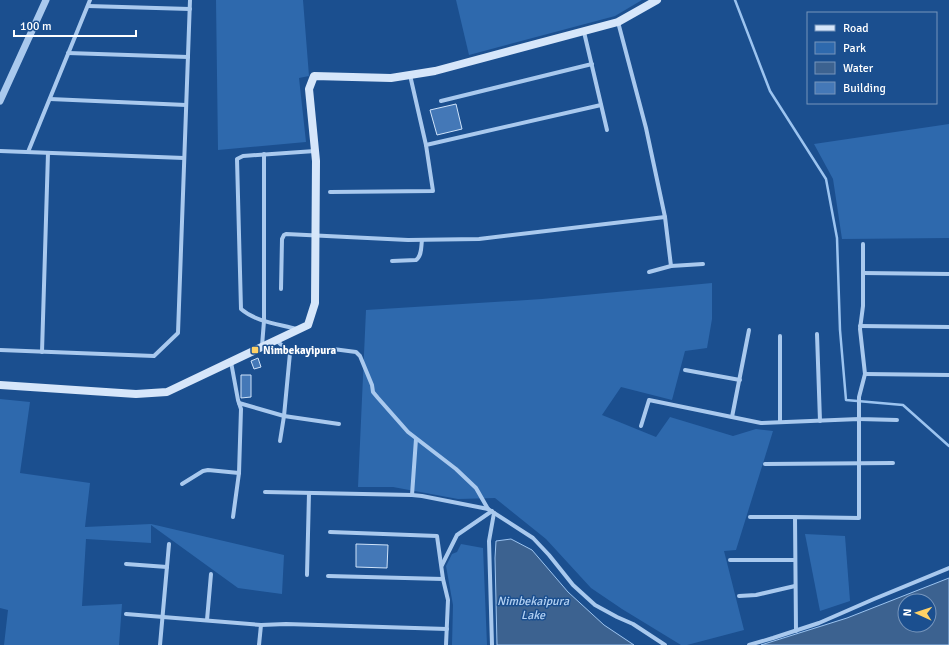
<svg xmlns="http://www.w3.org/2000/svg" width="949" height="645" font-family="Signika,sans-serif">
<rect width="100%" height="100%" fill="#1b4f8f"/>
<!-- green -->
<g fill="#2e69ad">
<polygon points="216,0 303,0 309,76 299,78 306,142 218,150"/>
<polygon points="456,0 642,0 615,16 469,55"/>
<polygon points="949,124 949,238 842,239 833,179 814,144"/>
<polygon points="712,283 712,319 707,348 685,351 672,400 621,387 602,415 656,437 670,417 733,436 756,429 773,431 736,550 724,551 744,630 687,645 681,645 622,609 591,588 546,539 495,498 458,499 393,487 358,487 366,310 542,299"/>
<polygon points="0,399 30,402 20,473 90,483 85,527 151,524 284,555 282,594 238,588 151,525 151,543 86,539 82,606 122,604 119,645 4,645 8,610 0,608"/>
<polygon points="805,534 845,536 850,601 820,611"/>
<polygon points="461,544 483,548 487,645 452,645 453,605 446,566 452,554 457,552"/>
</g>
<!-- water -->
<g fill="#3c6290" stroke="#9cc4f0" fill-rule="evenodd">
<polygon points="511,539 532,550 568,592 604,625 634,645 497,645 495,558 496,541"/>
<path d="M949,578V645H761L847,618ZM905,601H929V625H905Z"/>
</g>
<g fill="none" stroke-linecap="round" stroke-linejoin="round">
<!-- stream -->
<polyline stroke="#9cc4f0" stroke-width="2.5" points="735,0 770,91 826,179 837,238 840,330 846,400 903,405 949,446"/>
</g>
<!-- building -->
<g fill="#4478b7" stroke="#cfe3fa">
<polygon points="456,104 462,129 437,135 430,110"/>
<polygon points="258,358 261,367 254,369 251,361"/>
<polygon points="241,375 251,375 251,397 241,398"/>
<polygon points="356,544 388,545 387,568 356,567"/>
</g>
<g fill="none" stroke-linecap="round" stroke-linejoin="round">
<!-- minor -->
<g stroke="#a9c9ee" stroke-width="4">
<polyline points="88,6 190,9"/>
<polyline points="618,22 646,128 665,217 671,266"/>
<polyline points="584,32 607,130"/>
<polyline points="68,53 188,57"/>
<polyline points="410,75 426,145"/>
<polyline points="50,99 186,105"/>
<polyline points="441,101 592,64"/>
<polyline points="0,151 184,158"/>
<polyline points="28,152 90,0"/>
<polyline points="330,192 433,191 426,145 601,105"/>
<polyline points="863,244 863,306 860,329 865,374 859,397 859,419 897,420"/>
<path d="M392,261L416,260C422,256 421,247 422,240"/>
<polyline points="649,272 671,266 703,264"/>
<polyline points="863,273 949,274"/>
<polyline points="281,289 282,239 284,235 286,234 408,240 479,239 665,217"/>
<polyline points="860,326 949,327"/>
<path d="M297,329C279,324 256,322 241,309L237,159L243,156L315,151"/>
<polyline points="817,334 820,421"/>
<polyline points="276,340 290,353 318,349 333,349 356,352 360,356 372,385 373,392 378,398 408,432 456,469 476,488 488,509 533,538 549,555 573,585 595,605 617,617 633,624 665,645"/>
<polyline points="262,346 264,321 264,154"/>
<polyline points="0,350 154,356 178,333 190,0"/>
<polyline points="42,352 48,153"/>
<polyline points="231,362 238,400 241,409 239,473 233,517"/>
<polyline points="685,370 740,380"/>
<polyline points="865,374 949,375"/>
<polyline points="239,403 284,416 339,424"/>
<polyline points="732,417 749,330"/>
<polyline points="780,422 780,336"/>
<polyline points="641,426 649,400 761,423 859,419 859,518 795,517 796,631"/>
<polyline points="280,441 284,416 290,353"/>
<polyline points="765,464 893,463"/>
<polyline points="182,484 203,471 208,470 239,473"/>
<polyline points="265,492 412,495 422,496 488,509"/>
<polyline points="412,495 416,439"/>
<polyline points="750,517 795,517"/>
<polyline points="330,532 437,536 443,579 448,600 446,645"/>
<polyline points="730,560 795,560"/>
<polyline points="126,564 167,567"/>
<polyline points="442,565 457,535 492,511"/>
<polyline points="307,575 309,493"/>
<polyline points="328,576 443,579"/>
<polyline points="739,596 756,595 795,586"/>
<polyline points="126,614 261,625 286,624 447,629"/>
<polyline points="207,620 211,574"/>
<polyline points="160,645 169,544"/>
<polyline points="259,645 261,625"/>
<polyline points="492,645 489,541 494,513"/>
<polyline points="749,645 773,638 819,623 874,599 949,568"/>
</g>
<!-- tertiary -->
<polyline stroke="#a9c9ee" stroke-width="7" points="0,101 46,0"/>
<!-- secondary -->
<polyline stroke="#d6e6fa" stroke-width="8" points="0,385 136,394 167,392 308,325 315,303 316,161 309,89 314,76 391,78 435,71 618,22 657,0"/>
</g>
<!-- markers -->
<rect fill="#ffd166" stroke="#1b4f8f" stroke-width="1.5" x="251" y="346" width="8" height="8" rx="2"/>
<g text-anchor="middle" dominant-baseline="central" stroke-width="3" stroke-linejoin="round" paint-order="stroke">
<!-- poi labels -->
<g font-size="11" font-weight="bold" fill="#fff" stroke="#1b4f8f" text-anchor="start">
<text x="263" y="350">Nimbekayipura</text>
</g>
<!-- water labels -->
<g font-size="12" font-style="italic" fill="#b5d3f5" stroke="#1b4f8f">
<text x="533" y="601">Nimbekaipura<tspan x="533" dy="14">Lake</tspan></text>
</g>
</g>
<!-- legend -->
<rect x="807" y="12" width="130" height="92" fill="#1b4f8f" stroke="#7695bc"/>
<rect x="815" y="25" width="20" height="6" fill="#d6e6fa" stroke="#7695bc"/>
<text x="843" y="32" font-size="12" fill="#ffffff">Road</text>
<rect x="815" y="42" width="20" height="12" fill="#2e69ad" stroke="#7695bc"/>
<text x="843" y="52" font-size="12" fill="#ffffff">Park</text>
<rect x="815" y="62" width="20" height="12" fill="#3c6290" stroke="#7695bc"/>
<text x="843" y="72" font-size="12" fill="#ffffff">Water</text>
<rect x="815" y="82" width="20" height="12" fill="#4478b7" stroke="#7695bc"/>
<text x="843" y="92" font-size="12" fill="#ffffff">Building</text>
<!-- north arrow -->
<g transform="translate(917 613) rotate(273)"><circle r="19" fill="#1b4f8f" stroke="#7695bc"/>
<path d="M0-3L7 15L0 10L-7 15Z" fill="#ffd166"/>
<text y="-6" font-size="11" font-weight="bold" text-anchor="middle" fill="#ffffff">N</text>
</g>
<!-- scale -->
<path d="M14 30v6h122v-6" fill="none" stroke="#ffffff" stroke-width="2"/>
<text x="20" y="30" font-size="12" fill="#ffffff" stroke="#1b4f8f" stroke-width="3" paint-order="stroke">100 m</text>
</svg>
